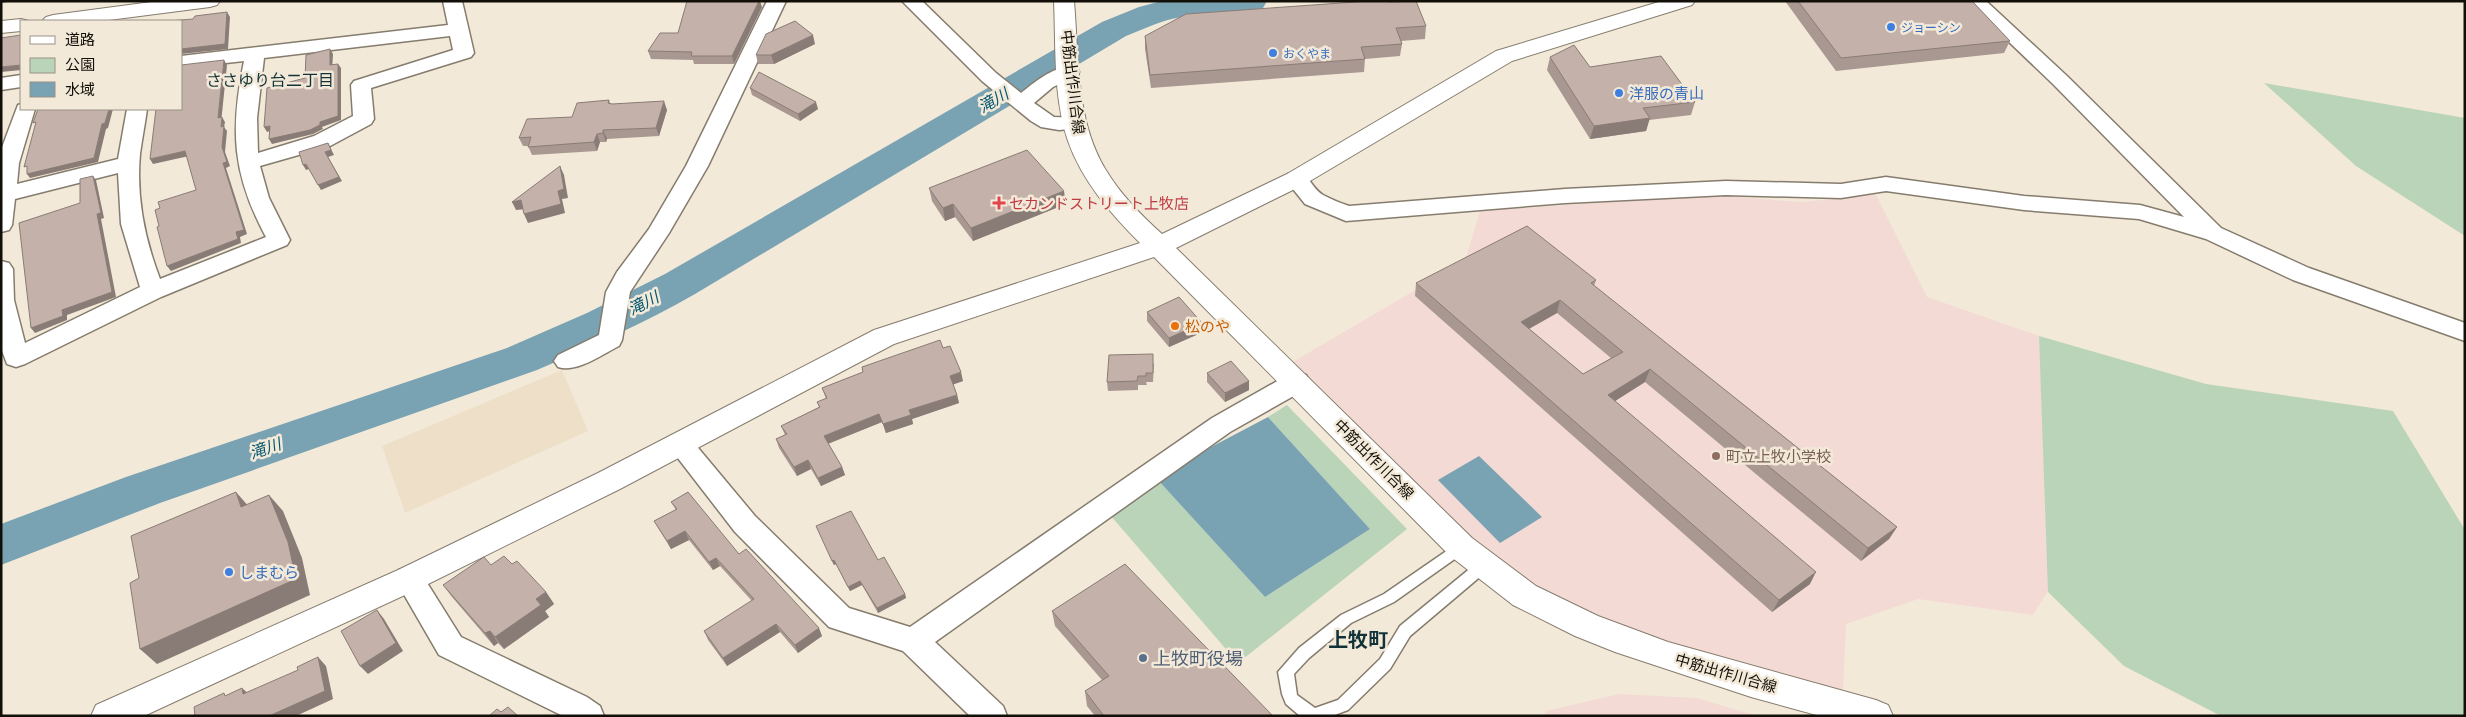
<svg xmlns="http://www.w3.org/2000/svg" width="2466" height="717" font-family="'IBM Plex Sans','Noto Sans JP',sans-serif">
<rect width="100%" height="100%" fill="#f3e9d8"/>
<!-- built -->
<polygon fill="#eee0c8" points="562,370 588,431 405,513 382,446"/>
<!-- education -->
<g fill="#f4dad4">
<polygon points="1710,195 1801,202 1876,195 1927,297 2039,336 2051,586 2033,615 1918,599 1846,624 1843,692 1632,632 1514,574 1484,549 1291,363 1465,261 1480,211"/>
<polygon points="1619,694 1697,698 1757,716 1544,716 1546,711"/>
</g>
<!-- green -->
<g fill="#bad4b9">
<polygon points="2264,83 2465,118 2465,236 2356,166"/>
<polygon points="2039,336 2206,384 2393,411 2465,530 2465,716 2221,716 2124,666 2048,592"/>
<polygon points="1287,405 1407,529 1238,663 1110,515 1159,480 1265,597 1370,529 1268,417"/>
</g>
<!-- water -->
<g fill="#79a2b3">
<polygon points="1268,417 1370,529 1265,597 1159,481 1213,446"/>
<polygon points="1479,456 1542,517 1500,543 1438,480"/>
</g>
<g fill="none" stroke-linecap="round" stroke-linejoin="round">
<!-- river -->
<path fill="#79a2b3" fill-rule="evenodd" d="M1162,1H1267L1263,8C1236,15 1208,13 1181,17C1162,20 1144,29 1126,36L695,294C644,323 591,347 537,370L160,503L1,565V524L126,477L507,348L587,313L665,274L1102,22L1139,7Z"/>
<defs>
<polygon id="lane" points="1461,541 1466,543 1468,547 1466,551 1394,602 1351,623 1309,658 1294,674 1297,695 1315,708 1338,700 1380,659 1400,626 1478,562 1483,560 1488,562 1490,566 1488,570 1410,636 1390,669 1348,710 1332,716 1300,716 1286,704 1282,694 1278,672 1299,648 1341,615 1384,594"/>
<g id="street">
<path d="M443,1H462L474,53L471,57L371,88L374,119L371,124L330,146L260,166L269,198L290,240L287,245L161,297L25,364L16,367L7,364L1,348V261L9,263L13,269L14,300L25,343L140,287L121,224L118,173L15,199L12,225L9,230L1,232V150L18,105L21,104V109H35L19,163L17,184L118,159L127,109H147C145,124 142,139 140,154C136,197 145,240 160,279L266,237C232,174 230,130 244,61L181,68V56L448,25ZM450,36L453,50L354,81L351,85L353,116L314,136L258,153L257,118L264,58Z"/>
<path d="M767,1H786L708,166L669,233L630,292L622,340L619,346C601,355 577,373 558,367L554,361L558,355L599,335L606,292L617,272L649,229L686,166Z"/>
<path d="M902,1H922L996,73L1021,93C1036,81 1057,63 1076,68L1079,72L1076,76L1053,87L1034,103L1054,117L1081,118L1084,123L1081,128L1059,130L1041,127L1031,121L982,81Z"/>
<path d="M1966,1H1986L2067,76L2221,228L2309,268L2465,323V341L2293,280L2206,239L2139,219L2024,210L1886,191L1841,198L1726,195L1565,203L1346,221L1305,204L1285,179L1288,174C1310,168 1308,186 1323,195C1331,199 1340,203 1349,206L1565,189L1726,181L1841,184L1886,177L2024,196L2140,205L2184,217L2053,84Z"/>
<polygon points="21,75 21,87 1,90 1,78"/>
<polygon points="1297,373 1306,375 1310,382 1306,389 1230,432 935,642 1003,706 1007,716 970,716 903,651 829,627 735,532 667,444 671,437 680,434 689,437 755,516 849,608 910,627 1212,418 1288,375"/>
<polygon points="409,567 419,570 461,637 587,697 600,706 604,716 563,716 439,655 395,579 399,570"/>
</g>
<g id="secondary">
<polygon points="159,1 220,1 217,5 210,7 101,21 42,21 46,17 53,15"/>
<path d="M1054,1H1074C1079,60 1075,124 1109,175C1123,197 1142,216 1162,234L1287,174L1496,51L1662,1H1695L1692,5L1512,61L1305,184L1176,248L1472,538L1536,586L1598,616L1668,642L1876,700L1888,705L1893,716H1820L1751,697L1615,652L1575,636L1513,605L1450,556L1154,257L894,344L620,489L420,588L144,716H91L96,705L398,570L598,473L874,330L1140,243C1111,214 1082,181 1068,141C1053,97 1056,47 1054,1Z"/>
<polygon points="21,19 29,21 21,21 21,31 1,33 1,21"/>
</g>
</defs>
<!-- lane casing -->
<use href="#lane" stroke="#857c6d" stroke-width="3"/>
<!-- street casing -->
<use href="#street" stroke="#857c6d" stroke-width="3"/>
<!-- secondary casing -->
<use href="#secondary" stroke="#857c6d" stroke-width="2"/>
<!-- lane -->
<use href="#lane" fill="#fff" fill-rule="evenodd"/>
<!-- street -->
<use href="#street" fill="#fff" fill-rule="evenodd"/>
<!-- secondary -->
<use href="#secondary" fill="#fff" fill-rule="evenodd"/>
</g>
<!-- wall -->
<g fill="#a99891" fill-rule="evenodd">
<polygon points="1785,1 1972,1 2010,41 2004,53 1836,71"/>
<polygon points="1389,2 1426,26 1425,39 1401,41 1402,44 1400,56 1365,59 1364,72 1151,88 1145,49 1145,36"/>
<polygon points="762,7 734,64 694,64 693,60 651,59 648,51 678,33"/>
<polygon points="815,44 774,64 758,64 756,55"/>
<polygon points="1550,57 1590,67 1695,102 1691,115 1649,120 1646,131 1590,139 1547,70"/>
<polygon points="750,88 818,109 800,121 752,95"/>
<polygon points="609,100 610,103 612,104 667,110 659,136 607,139 606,142 600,142 597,151 532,155 528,146 523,146 519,138 572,117"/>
<polygon points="929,188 1066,204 973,241 955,217 945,221 932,201"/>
<path d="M1596,280L1594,286L1897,527L1889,539L1861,561L1645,382L1615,401L1810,584L1772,612L1415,296L1416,283ZM1557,313L1611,358L1583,374L1529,329Z"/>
<polygon points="1147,312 1202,323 1203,332 1169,347 1147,321"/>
<polygon points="943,348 963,381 953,384 957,395 959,403 912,419 913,424 886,433 882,422 828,444 842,467 845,475 821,486 811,469 797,476 779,448 776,439 785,435 781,426 819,407 817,402 826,399 822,388 863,372 862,367"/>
<polygon points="1154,363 1153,382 1146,382 1147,385 1138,385 1138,390 1108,391 1107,382"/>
<polygon points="1207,373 1249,381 1249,390 1225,402 1207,382"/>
<polygon points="671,502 739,554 822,636 798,653 780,632 727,666 708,640 704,631 752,601 720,566 713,570 689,540 671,549 654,521 676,510"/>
<polygon points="818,530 878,560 905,594 906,598 878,613 862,585 850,591 836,564 834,565"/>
<polygon points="512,564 546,592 554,604 545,611 549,617 504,649 498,643 494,646 452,597 443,585 491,565"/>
<polygon points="1052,611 1273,716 1095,716 1087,706 1085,691 1102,680 1055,626"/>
</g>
<!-- shaded-wall -->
<g fill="#897c76">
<polygon points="1,1 14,1 1,3"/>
<polygon points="759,1 760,1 762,7 734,64 732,56"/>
<polygon points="227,12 230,17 228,49 181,54 181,49"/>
<polygon points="813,35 815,44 774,64 771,55"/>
<polygon points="330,49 333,54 332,70 330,65"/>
<polygon points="224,60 227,65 221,123 218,118"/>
<polygon points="338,64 341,68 341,120 322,127 323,129 313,134 272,144 269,139 320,122"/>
<polygon points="21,65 21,70 1,72 1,67"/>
<polygon points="664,101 667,110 659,136 656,128"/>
<polygon points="816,102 818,109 800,121 798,114"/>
<polygon points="109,109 113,109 108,128 106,129 98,162 30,178 27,174 102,124"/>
<polygon points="222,117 225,122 224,127 227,131 225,152 230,166 226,168 247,234 240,237 241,243 171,271 167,266 236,232 223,163 221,127"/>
<polygon points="1650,118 1646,131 1590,139 1594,126"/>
<polygon points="270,126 273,130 267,132 264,127"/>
<polygon points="603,130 607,139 606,142 603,133"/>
<polygon points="597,134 600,142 597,151 594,142"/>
<polygon points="328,143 334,155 328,157 342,181 321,190 318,185 325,152"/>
<polygon points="185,151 189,156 153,164 150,159"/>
<polygon points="306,164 309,169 306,170 303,165"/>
<polygon points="560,166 564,175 568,198 562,199 565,213 528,223 524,214 558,191"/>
<polygon points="93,176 96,180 104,218 101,219 116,297 67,315 67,320 35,333 31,328 62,310 97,214"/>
<polygon points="1064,191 1066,204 973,241 971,228"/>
<polygon points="521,200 526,209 516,210 512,202"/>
<polygon points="953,204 955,217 945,221 943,208"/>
<polygon points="1560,300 1557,313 1518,335 1521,322"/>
<polygon points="1202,323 1203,332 1169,347 1169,338"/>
<polygon points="1650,369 1645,382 1604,408 1608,395"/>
<polygon points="961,372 963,381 952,385 950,376"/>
<polygon points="1249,381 1249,390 1225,402 1225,393"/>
<polygon points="957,395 959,403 912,419 913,424 886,433 883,424 909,410"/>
<polygon points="879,414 882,422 827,444 824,436"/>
<polygon points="808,460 811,469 797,476 794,467"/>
<polygon points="842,467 845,475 821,486 818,478"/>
<polygon points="236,492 250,508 241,507"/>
<polygon points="269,495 283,511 302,558 310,595 157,664 140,649"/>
<polygon points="1897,527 1889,539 1861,561 1868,548"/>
<polygon points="685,531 689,540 671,549 667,541"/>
<polygon points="716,558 720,566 713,570 709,562"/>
<polygon points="834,560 836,564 834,565 832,561"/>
<polygon points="1816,572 1810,584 1772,612 1779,600"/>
<polygon points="860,581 862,585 850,591 848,587"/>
<polygon points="546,592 554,604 545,611 549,617 504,649 495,637 536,599"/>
<polygon points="905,594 906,598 878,613 877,608"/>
<polygon points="377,610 384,619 403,651 368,674 360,666"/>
<polygon points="776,624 780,632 727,666 723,658"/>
<polygon points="819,628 822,636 798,653 795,645"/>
<polygon points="490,631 498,643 494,646 485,633"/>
<polygon points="318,657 326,666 333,699 296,716 269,716"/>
<polygon points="242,688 251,696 243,694"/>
</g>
<!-- building -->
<g fill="#c4b1a9" stroke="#897c76" fill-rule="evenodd">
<polygon points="687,1 759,1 732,56 691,56 692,52 648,51 660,33 678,33"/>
<polygon points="1369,1 1388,1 1389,2 1416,1 1426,26 1396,28 1402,44 1361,47 1365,59 1150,75 1145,36 1186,14"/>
<polygon points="1798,1 1972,1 2010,41 1841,58"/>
<polygon points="227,12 225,44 181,49 181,21 169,21 193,19 195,16"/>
<polygon points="795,21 813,35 771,55 756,55 766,34"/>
<polygon points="21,35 21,65 1,67 1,38"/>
<polygon points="1574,45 1590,67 1661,56 1695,102 1643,108 1650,118 1594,126 1550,57"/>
<polygon points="330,49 330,65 338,64 338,116 320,122 320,125 310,130 269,139 270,126 264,127 267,88 305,78 306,55"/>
<polygon points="224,60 218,118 222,117 221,127 224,126 222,147 227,162 223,163 244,230 236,232 238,239 167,266 157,227 159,226 155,210 160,208 158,202 196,190 185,151 150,159 156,109 181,109 181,65"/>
<polygon points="759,72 816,102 798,114 750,88"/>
<polygon points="609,100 608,103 612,104 664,101 656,128 603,130 603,133 597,134 594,142 528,147 531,137 519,138 527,119 572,117 577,103"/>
<polygon points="38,109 109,109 105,123 102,124 94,158 27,174 27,166 24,167 36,122 33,123"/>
<polygon points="328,143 331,150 325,152 339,177 318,185 306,164 303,165 299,152"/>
<polygon points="1027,150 1064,191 971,228 953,204 943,208 929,188"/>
<polygon points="560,166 564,189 558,191 561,204 524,214 521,200 512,202"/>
<polygon points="93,176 101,213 97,214 112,292 62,310 63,316 31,328 19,223 80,203 80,179"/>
<path d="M1527,226L1596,280L1591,283L1897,527L1868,548L1650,369L1608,395L1816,572L1779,600L1416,283ZM1560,300L1623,352L1583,374L1521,322Z"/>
<polygon points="1179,297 1202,323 1169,338 1147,312"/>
<polygon points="940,340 943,348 950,346 961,372 950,376 957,395 909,410 911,415 883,424 879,414 824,436 842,467 818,478 808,460 794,467 776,439 787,434 781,426 820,407 817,402 827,398 822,388 863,372 862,367"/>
<polygon points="1153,354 1153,373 1146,373 1146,376 1138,376 1137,381 1107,382 1109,355"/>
<polygon points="1231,361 1249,381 1225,393 1207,373"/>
<polygon points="236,492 241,507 269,495 288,542 296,579 140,649 130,583 139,578 131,536"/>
<polygon points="688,492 739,554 746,549 819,628 795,645 776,624 723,658 704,631 754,599 716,558 709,562 685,531 667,541 654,521 677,509 671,502"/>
<polygon points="851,511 878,560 884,557 905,594 877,608 860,581 848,587 834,560 832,561 816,526"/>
<polygon points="504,556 512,564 517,561 546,592 536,599 541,605 495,637 490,631 485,633 443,585 484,557 491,565"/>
<polygon points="1125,564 1273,716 1104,716 1085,691 1109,676 1052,611"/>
<polygon points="377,610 396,643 360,666 341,631"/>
<polygon points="318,657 325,691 269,716 195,716 194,707 224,693 225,696 242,688 243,694 298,670 297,667"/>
<polygon points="508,707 518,716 489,716 497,709 501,712"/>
</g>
<!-- markers -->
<g fill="#3f7fe0" stroke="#f3e9d8" stroke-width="2">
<circle cx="1891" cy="27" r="5"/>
<circle cx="1273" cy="53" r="5"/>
<circle cx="1619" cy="93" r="5"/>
<circle cx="229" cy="572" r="5"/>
</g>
<path fill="#e0444e" stroke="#f3e9d8" stroke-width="2" d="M996.5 195.5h5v5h5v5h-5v5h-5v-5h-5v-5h5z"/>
<circle fill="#e8710a" stroke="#f3e9d8" stroke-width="2" cx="1175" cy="326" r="5"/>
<circle fill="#8d6e63" stroke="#f3e9d8" stroke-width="2" cx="1716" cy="456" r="5"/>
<circle fill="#5c6f8a" stroke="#f3e9d8" stroke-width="2" cx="1143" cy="658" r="5"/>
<g text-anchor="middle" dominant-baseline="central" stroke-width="5" stroke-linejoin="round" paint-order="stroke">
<!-- far-shop labels -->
<g font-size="12" fill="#366cbe" stroke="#f3e9d8" text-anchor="start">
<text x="1901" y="27">ジョーシン</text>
<text x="1283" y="53">おくやま</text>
</g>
<!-- street labels -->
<g font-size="15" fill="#120f09" stroke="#f3e9d8">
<text transform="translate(1073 82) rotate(83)">中筋出作川合線</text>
<text transform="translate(1374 459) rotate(45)">中筋出作川合線</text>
<text transform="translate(1726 673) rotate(16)">中筋出作川合線</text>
</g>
<!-- shop labels -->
<g font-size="15" fill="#366cbe" stroke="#f3e9d8" text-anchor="start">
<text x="1629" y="93">洋服の青山</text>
<text x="239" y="572">しまむら</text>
</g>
<!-- health labels -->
<g font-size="15" fill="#be3a42" stroke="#f3e9d8" text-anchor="start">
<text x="1009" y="203">セカンドストリート上牧店</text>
</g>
<!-- food labels -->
<g font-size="15" fill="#c56008" stroke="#f3e9d8" text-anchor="start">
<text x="1185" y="326">松のや</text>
</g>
<!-- education labels -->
<g font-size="15" fill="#785e54" stroke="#f3e9d8" text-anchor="start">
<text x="1726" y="456">町立上牧小学校</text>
</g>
<!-- neighbourhood labels -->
<g font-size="16" fill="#113238" stroke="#f3e9d8">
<text x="270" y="80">ささゆり台二丁目</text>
</g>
<!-- water labels -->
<g font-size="16" font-style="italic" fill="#035872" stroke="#f3e9d8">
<text transform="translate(993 100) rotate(-30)">滝川</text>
<text transform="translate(643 303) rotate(-27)">滝川</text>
<text transform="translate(265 448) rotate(-19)">滝川</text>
</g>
<!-- near-service labels -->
<g font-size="18" fill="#4e5e75" stroke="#f3e9d8" text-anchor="start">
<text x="1153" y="658">上牧町役場</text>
</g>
<!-- district labels -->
<g font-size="20" font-weight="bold" fill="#113238" stroke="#f3e9d8">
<text x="1358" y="639">上牧町</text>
</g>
</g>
<!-- border -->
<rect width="2466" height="717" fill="none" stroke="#120f09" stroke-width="5"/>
<!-- legend -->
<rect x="20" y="20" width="162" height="90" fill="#f3e9d8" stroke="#999285"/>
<rect x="30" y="36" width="25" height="8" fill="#ffffff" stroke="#999285"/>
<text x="65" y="45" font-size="15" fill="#120f09">道路</text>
<rect x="30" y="58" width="25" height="15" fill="#bad4b9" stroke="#999285"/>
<text x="65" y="70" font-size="15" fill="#120f09">公園</text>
<rect x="30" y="82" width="25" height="15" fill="#79a2b3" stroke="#999285"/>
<text x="65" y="95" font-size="15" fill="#120f09">水域</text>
</svg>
